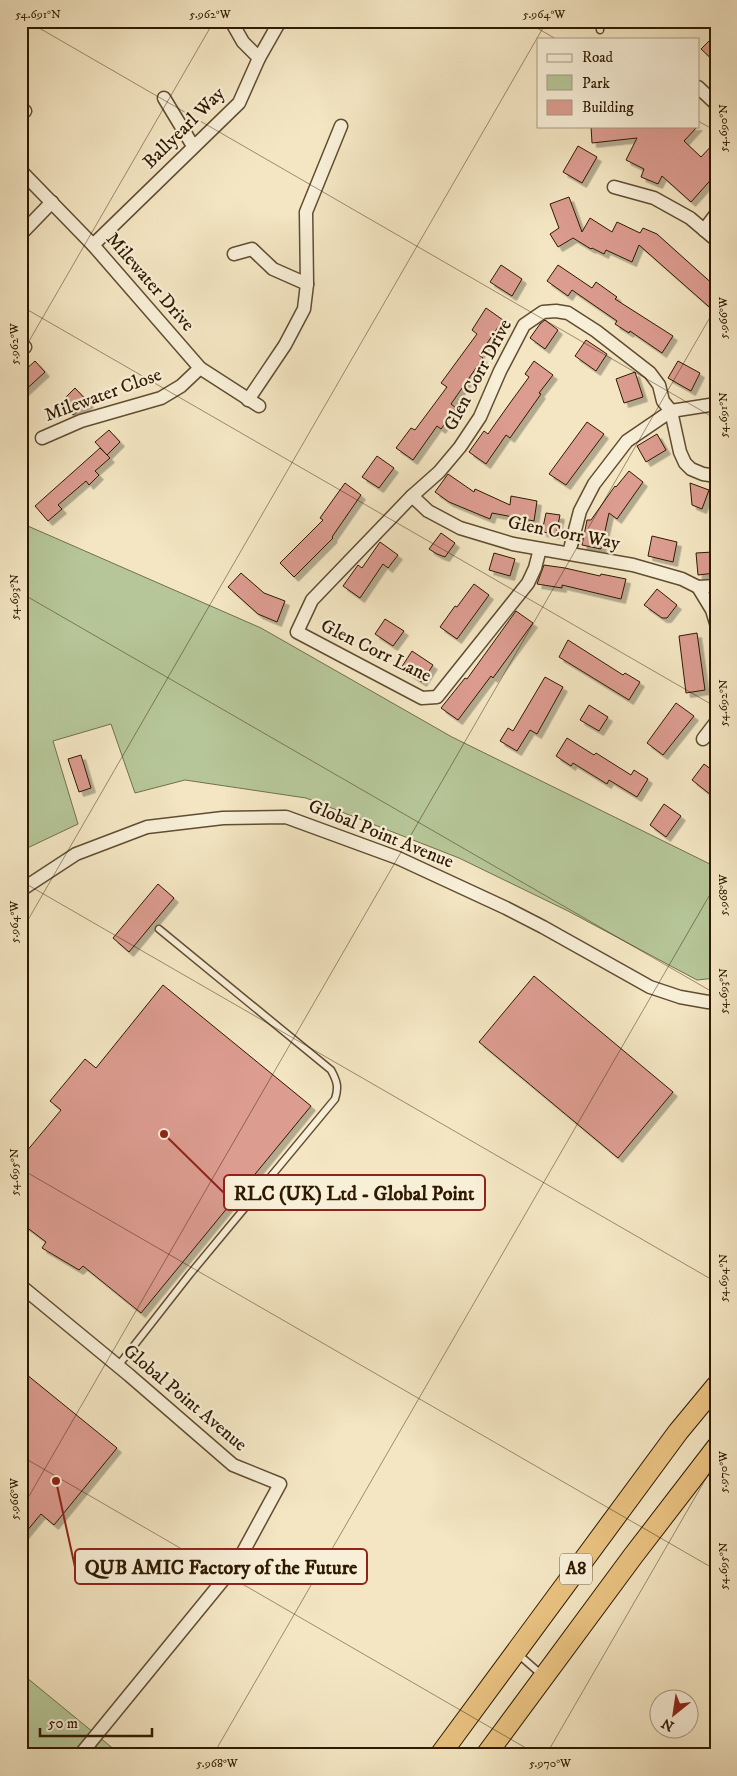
<svg xmlns="http://www.w3.org/2000/svg" width="737" height="1776" font-family="'IM FELL DW Pica',serif">
<defs>
<filter id="shadow"><feDropShadow dx="4.5" dy="4.5" stdDeviation="0" flood-color="#0004"/></filter>
</defs>
<rect width="100%" height="100%" fill="#f4e6c3"/>
<filter id="stains"><feTurbulence type="fractalNoise" baseFrequency=".004" numOctaves="4"/><feColorMatrix values="0 0 0 0 .2 0 0 0 0 .09 0 0 0 0 .02 0 0 0 .5 -.17"/></filter>
<radialGradient id="worn" r=".72"><stop offset=".6" stop-color="#630" stop-opacity="0"/><stop offset="1" stop-color="#630" stop-opacity=".3"/></radialGradient>
<!-- green -->
<g fill="#b6c698" stroke="#72704c">
<polygon points="21,523 261,628 452,737 716,867 716,978 697,980 568,911 459,858 306,798 185,780 135,793 111,724 53,741 78,824 21,851"/>
<polygon points="21,1673 121,1755 21,1755"/>
</g>
<!-- building -->
<g fill="#dc9c90" stroke="#2f1a00" filter="url(#shadow)">
<polygon points="710,40 716,45 716,63 701,49"/>
<polygon points="591,126 698,126 684,141 701,157 716,141 716,174 691,202 662,176 658,184 641,177 644,169 626,160 637,138 592,143"/>
<polygon points="578,146 597,157 582,183 563,172"/>
<polygon points="569,197 582,232 590,218 612,232 617,222 640,233 643,228 657,234 716,287 716,313 639,245 632,262 606,250 604,254 592,248 591,249 573,238 558,247 550,234 559,228 550,204"/>
<polygon points="501,265 522,279 512,296 490,282"/>
<polygon points="558,265 592,288 596,282 617,297 615,299 673,336 662,353 630,331 629,333 615,324 617,321 572,290 568,296 547,281"/>
<polygon points="486,308 503,320 479,355 483,358 451,404 456,408 441,429 437,426 413,460 396,448 411,428 415,430 447,387 441,383 477,334 472,330"/>
<polygon points="545,320 558,330 545,349 530,338 540,324"/>
<polygon points="586,340 607,354 596,371 575,356"/>
<polygon points="35,361 45,372 21,394 21,374"/>
<polygon points="534,361 553,375 539,393 541,394 510,438 506,435 486,464 469,452 484,431 488,434 510,403 529,377 525,374"/>
<polygon points="678,361 700,373 691,391 668,378"/>
<polygon points="635,372 643,397 624,403 616,379"/>
<polygon points="75,388 89,403 73,415 61,402"/>
<polygon points="587,422 604,434 566,485 549,474"/>
<polygon points="109,430 120,442 107,455 95,442"/>
<polygon points="657,434 666,450 646,462 637,446"/>
<polygon points="100,448 110,458 95,471 99,475 89,485 86,481 58,505 62,509 48,521 35,506"/>
<polygon points="377,456 394,468 379,488 362,477"/>
<polygon points="629,471 643,482 617,519 609,513 601,549 582,545 587,520 591,520 615,486 616,487"/>
<polygon points="448,474 474,492 475,489 510,505 511,496 537,501 534,521 492,513 490,519 449,502 435,492"/>
<polygon points="345,483 361,495 332,537 333,538 294,577 280,563 323,520 320,518"/>
<polygon points="690,483 709,490 702,509 692,505"/>
<polygon points="546,513 560,515 556,534 542,532"/>
<polygon points="441,533 455,543 445,557 437,554 429,549"/>
<polygon points="652,536 677,542 673,562 648,556"/>
<polygon points="380,542 398,555 388,568 383,564 360,598 343,586 358,565 362,568"/>
<polygon points="713,552 715,573 698,575 696,553"/>
<polygon points="494,553 515,559 510,576 489,570"/>
<polygon points="544,565 565,568 600,576 601,574 626,579 621,599 562,585 562,588 537,584"/>
<polygon points="241,573 264,593 285,601 277,622 258,614 228,587"/>
<polygon points="474,584 489,595 457,639 440,627 455,606 457,607"/>
<polygon points="657,589 677,605 667,618 662,618 644,605"/>
<polygon points="516,611 533,623 493,678 491,676 458,720 441,708 465,678 467,679"/>
<polygon points="385,619 404,631 393,646 375,634"/>
<polygon points="697,633 705,690 686,693 679,636"/>
<polygon points="568,640 623,675 625,673 640,682 629,700 559,657"/>
<polygon points="412,651 433,665 422,682 401,668"/>
<polygon points="545,677 563,687 537,734 530,730 517,751 500,741 508,728 513,731"/>
<polygon points="676,703 694,716 663,755 647,743"/>
<polygon points="589,705 608,717 599,731 580,720"/>
<polygon points="567,738 594,755 596,753 631,775 634,770 648,779 637,797 609,780 607,784 573,763 571,766 556,756"/>
<polygon points="81,755 91,788 79,792 68,759"/>
<polygon points="704,764 716,773 716,799 692,780"/>
<polygon points="664,804 681,816 666,837 650,825"/>
<polygon points="158,884 174,898 129,952 113,938"/>
<polygon points="534,976 673,1092 618,1158 479,1042"/>
<polygon points="163,985 311,1106 141,1313 83,1266 79,1270 42,1248 46,1242 21,1223 21,1158 61,1110 50,1101 85,1059 96,1068"/>
<polygon points="21,1370 117,1448 54,1525 41,1514 21,1538"/>
</g>
<g fill="none" stroke-linecap="round" stroke-linejoin="round">
<defs>
<g id="service">
<polyline points="599,21 600,30"/>
<path d="M118,1366L190,1274L335,1099C339,1087 337,1081 331,1070L159,929"/>
<polyline points="518,1654 543,1676"/>
</g>
<g id="minor">
<polyline points="231,21 243,42 259,58"/>
<polyline points="698,87 716,104"/>
<polyline points="164,98 193,146"/>
<polyline points="21,113 25,111"/>
<polyline points="21,171 93,245 200,368 259,406"/>
<polyline points="614,187 654,198 690,218 716,240"/>
<polyline points="704,230 716,214"/>
<polyline points="21,234 52,202"/>
<polyline points="93,245 239,103 259,58 280,21"/>
<polyline points="234,254 252,249 273,269 307,284"/>
<polyline points="21,349 25,347"/>
<polyline points="248,400 285,345 304,309 307,284 306,212 341,126"/>
<polyline points="42,438 81,421 161,398 181,386 200,368"/>
<polyline points="412,496 428,511 460,528 513,544 633,565 682,579 698,587 716,586"/>
<polyline points="540,549 535,568 528,583 437,697 422,698 297,632 312,600 412,496 439,472 460,447 480,417 500,371 524,325 543,312 556,311 568,313 596,331 650,373 659,385 663,401 671,411 680,452 685,463 691,469 703,474 716,476"/>
<polyline points="569,553 580,511 594,484 627,441 671,411 716,404"/>
<polyline points="698,587 712,610 716,623"/>
<polyline points="703,739 716,722"/>
<polyline points="21,890 76,854 147,827 223,818 286,817 398,858 506,908 543,927 650,987 680,997 708,1002 716,1001"/>
<polyline points="21,1286 129,1375 233,1465 280,1484 237,1563 80,1755"/>
</g>
<g id="trunk">
<polyline points="440,1755 678,1432 716,1386"/>
<polyline points="486,1755 633,1556 716,1448"/>
</g>
</defs>
<!-- service casing -->
<use href="#service" stroke="#604d31" stroke-width="9"/>
<!-- minor casing -->
<use href="#minor" stroke="#604d31" stroke-width="15"/>
<!-- trunk casing -->
<use href="#trunk" stroke="#2f1a00" stroke-width="22"/>
<!-- service -->
<use href="#service" stroke="#f8efd8" stroke-width="6"/>
<!-- minor -->
<use href="#minor" stroke="#f8efd8" stroke-width="12"/>
<!-- trunk -->
<use href="#trunk" stroke="#eac382" stroke-width="20"/>
</g>
<!-- ticks -->
<path fill="none" stroke="#2f1a00" stroke-width="1" stroke-opacity="0.45" d="M27,21L716,419M525,21L556,39M698,121L716,131M21,306L716,707M21,355L214,21M21,593L716,994M21,881L716,1282M21,932L547,21M21,1169L716,1570M21,1456L538,1755M21,1510L716,307M21,1744L40,1755M213,1755L716,884M546,1755L716,1461"/>
<g text-anchor="middle" dominant-baseline="central" stroke-width="4.5" stroke-linejoin="round" paint-order="stroke">
<!-- shield labels -->
<rect fill="#f8efd8" stroke="#6b5a41" stroke-width="1" x="560" y="1553.5" width="32" height="31" rx="4"/>
<g font-size="18" font-weight="bold" fill="#2f1a00">
<text x="576" y="1569">A8</text>
</g>
<!-- street labels -->
<g font-size="19" fill="#2f1a00" stroke="#f8efd8">
<text transform="translate(184 128) rotate(-45)">Ballyearl Way</text>
<text transform="translate(150 282) rotate(49)">Milewater Drive</text>
<text transform="translate(478 375) rotate(-62)">Glen Corr Drive</text>
<text transform="translate(103 395) rotate(-20)">Milewater Close</text>
<text transform="translate(564 533) rotate(11)">Glen Corr Way</text>
<text transform="translate(376 651) rotate(26)">Glen Corr Lane</text>
<text transform="translate(381 834) rotate(22)">Global Point Avenue</text>
<text transform="translate(185 1398) rotate(40)">Global Point Avenue</text>
</g>
</g>
<!-- callouts -->
<path fill="none" stroke="#8f2418" stroke-width="2" d="M164 1134L224 1193M56 1481L75 1567"/>
<g fill="#8f2418" stroke="#f8efd8" stroke-width="2">
<circle cx="164" cy="1134" r="5"/>
<circle cx="56" cy="1481" r="5"/>
</g>
<g fill="#f8efd8" stroke="#8f2418" stroke-width="2">
<rect x="224" y="1175" width="261" height="35" rx="5"/>
<rect x="75" y="1549" width="292" height="35" rx="5"/>
</g>
<g font-size="20" text-anchor="middle" font-weight="bold" fill="#2f1a00">
<text x="354" y="1200">RLC (UK) Ltd - Global Point</text>
<text x="221" y="1574">QUB AMIC Factory of the Future</text>
</g>
<!-- margin -->
<rect width="737" height="1776" fill="none" stroke="#f4e6c3" stroke-width="55"/>
<!-- legend -->
<rect x="537" y="38" width="162" height="90" fill="#f8efd8" stroke="#a89a82"/>
<rect x="547" y="54" width="25" height="8" fill="#f8efd8" stroke="#a89a82"/>
<text x="582" y="62" font-size="15" fill="#2f1a00">Road</text>
<rect x="547" y="75" width="25" height="15" fill="#b6c698" stroke="#a89a82"/>
<text x="582" y="88" font-size="15" fill="#2f1a00">Park</text>
<rect x="547" y="100" width="25" height="15" fill="#dc9c90" stroke="#a89a82"/>
<text x="582" y="112" font-size="15" fill="#2f1a00">Building</text>
<!-- north arrow -->
<g transform="translate(674 1714) rotate(210)"><circle r="24" fill="#f8efd8" stroke="#a89a82"/>
<path d="M0-4L9 19L0 12L-9 19Z" fill="#8f2418"/>
<text y="-8" font-size="14" font-weight="bold" text-anchor="middle" fill="#2f1a00">N</text>
</g>
<!-- scale -->
<path d="M40 1728v8h112v-8" fill="none" stroke="#2f1a00" stroke-width="2.5"/>
<text x="48" y="1728" font-size="15" fill="#2f1a00" stroke="#f8efd8" stroke-width="4" paint-order="stroke">50 m</text>
<rect x="28" y="28" width="682" height="1720" fill="none" stroke="#2f1a00" stroke-width="2"/>
<g font-size="12" text-anchor="middle" fill="#2f1a00">
<text x="38" y="18">54.691°N</text>
<text x="210" y="18">5.962°W</text>
<text x="544" y="18">5.964°W</text>
<text transform="translate(723 128) rotate(-90)" y="4">54.690°N</text>
<text transform="translate(723 318) rotate(-90)" y="4">5.966°W</text>
<text transform="translate(14 344) rotate(-90)" y="4">5.962°W</text>
<text transform="translate(723 415) rotate(-90)" y="4">54.691°N</text>
<text transform="translate(14 597) rotate(-90)" y="4">54.693°N</text>
<text transform="translate(723 703) rotate(-90)" y="4">54.692°N</text>
<text transform="translate(723 895) rotate(-90)" y="4">5.968°W</text>
<text transform="translate(14 922) rotate(-90)" y="4">5.964°W</text>
<text transform="translate(723 991) rotate(-90)" y="4">54.693°N</text>
<text transform="translate(14 1172) rotate(-90)" y="4">54.695°N</text>
<text transform="translate(723 1278) rotate(-90)" y="4">54.694°N</text>
<text transform="translate(723 1472) rotate(-90)" y="4">5.970°W</text>
<text transform="translate(14 1499) rotate(-90)" y="4">5.966°W</text>
<text transform="translate(723 1566) rotate(-90)" y="4">54.695°N</text>
<text x="217" y="1767">5.968°W</text>
<text x="550" y="1767">5.970°W</text>
</g>
<rect width="100%" height="100%" filter="url(#stains)"/>
<rect width="100%" height="100%" fill="url(#worn)"/>
</svg>
